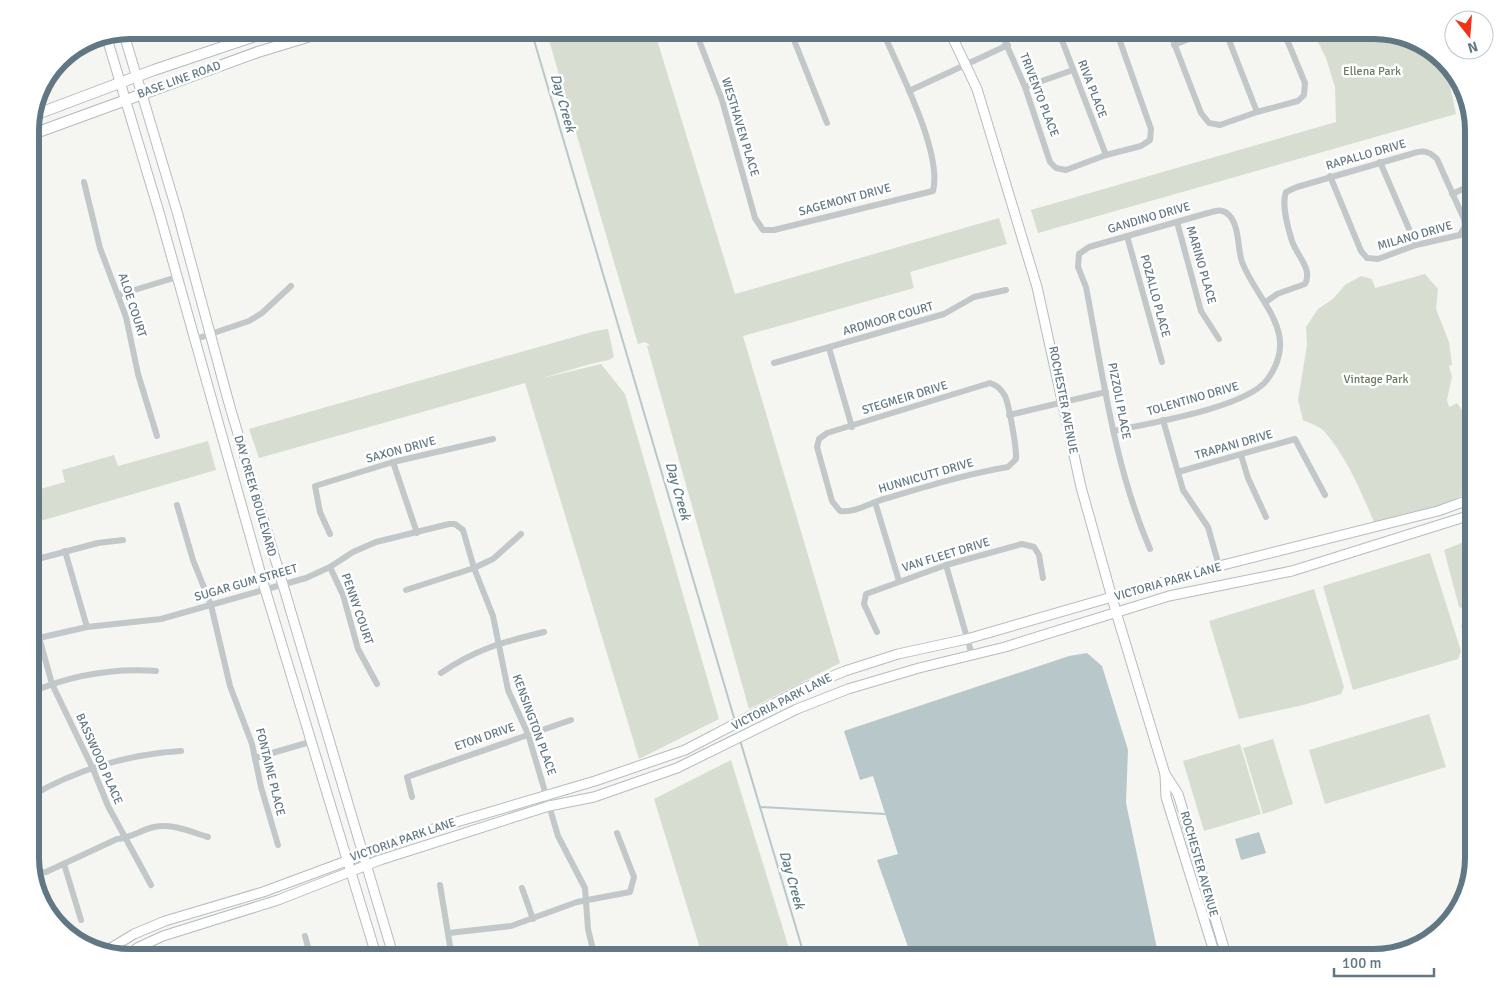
<svg xmlns="http://www.w3.org/2000/svg" width="1504" height="988" font-family="Signika,sans-serif">
<rect width="100%" height="100%" fill="#f5f5f1"/>
<!-- green -->
<g fill="#d7ddd1">
<polygon points="546,30 654,30 735,294 999,218 1007,244 910,272 914,288 743,336 840,663 749,709 647,346 650,345 645,342 638,344"/>
<polygon points="1312,30 1374,30 1429,47 1445,63 1456,114 1038,233 1031,210 1336,122 1335,87 1326,58"/>
<path d="M1425,274L1438,289L1436,309L1449,342L1452,365L1449,366L1452,377L1447,400L1449,407L1457,403L1474,427V440L1471,439L1474,441V489L1444,505L1375,524C1361,492 1347,457 1324,431C1319,426 1309,423 1303,420L1298,400L1307,345L1306,327L1318,309L1333,299L1345,285L1361,276L1372,279L1375,288Z"/>
<polygon points="608,329 614,357 609,360 590,364 539,379 601,364 625,394 719,719 639,759 525,383 259,458 249,429 595,331"/>
<polygon points="208,441 216,470 30,524 30,492 65,482 62,470 114,455 118,466"/>
<polygon points="1474,538 1474,610 1468,612 1459,607 1444,550"/>
<polygon points="1430,553 1461,651 1458,659 1353,690 1323,586"/>
<polygon points="1314,589 1344,687 1341,694 1303,705 1239,719 1209,621"/>
<polygon points="1474,614 1474,665 1461,626 1466,617"/>
<polygon points="1429,714 1446,767 1325,804 1309,750"/>
<polygon points="1273,739 1293,804 1263,814 1243,748"/>
<polygon points="1240,744 1261,814 1204,831 1183,761"/>
<polygon points="731,760 792,958 703,958 654,799"/>
</g>
<!-- water -->
<g fill="#b8c8ca">
<polygon points="1087,653 1102,666 1128,750 1126,803 1159,958 912,958 877,860 898,854 873,776 860,780 844,731 1069,656"/>
<polygon points="1259,832 1266,853 1241,860 1235,839"/>
</g>
<g fill="none" stroke-linecap="round" stroke-linejoin="round">
<!-- stream -->
<g stroke="#b8c8ca" stroke-width="2">
<polyline points="531,30 735,721"/>
<polyline points="740,740 805,958"/>
<polyline points="760,807 885,814"/>
</g>
<defs>
<g id="secondary">
<polyline points="949,30 977,89 1037,287 1081,487 1116,612 1165,774 1178,794 1227,958"/>
<polyline points="123,31 178,215 230,407 394,958"/>
<polyline points="106,35 159,212 265,589 377,958"/>
<polyline points="1455,74 1474,140"/>
<polyline points="1165,774 1166,797 1216,958"/>
<polyline points="106,951 134,934 165,921 263,892 433,829 595,781 685,750 804,688 845,671 898,654 967,639 1219,566 1438,511 1474,498"/>
<polyline points="125,957 139,947 163,936 278,900 380,860 549,806 594,797 677,768 797,709 848,689 919,668 1005,647 1169,596 1292,571 1474,514"/>
</g>
<g id="primary">
<polyline points="32,116 154,70 273,30"/>
<polyline points="30,135 258,52 330,30"/>
</g>
</defs>
<!-- secondary casing -->
<use href="#secondary" stroke="#b6bcc0" stroke-width="11"/>
<!-- primary casing -->
<use href="#primary" stroke="#b5babd" stroke-width="12"/>
<!-- street -->
<g stroke="#c2c7c9" stroke-width="6">
<path d="M695,30L722,100L755,218L763,230H774L933,191C943,153 898,67 882,30"/>
<polyline points="790,30 827,123"/>
<polyline points="1000,30 1025,87 1050,162 1056,168 1066,170 1106,155 1141,146 1150,140 1151,129 1116,30"/>
<polyline points="1058,30 1106,155"/>
<polyline points="1169,30 1201,113 1209,123 1220,125 1257,112 1298,101 1304,95 1305,83 1283,30"/>
<polyline points="1225,30 1257,112"/>
<polyline points="1174,45 1211,30"/>
<polyline points="1025,87 1073,70"/>
<polyline points="909,91 1008,45"/>
<polyline points="1380,162 1416,245"/>
<polyline points="84,182 100,248 126,317 138,374 157,436"/>
<polyline points="1452,194 1474,184"/>
<polyline points="1177,222 1201,311 1219,339"/>
<polyline points="1127,236 1162,362"/>
<polyline points="118,295 177,277"/>
<path d="M1266,302L1277,294L1305,284C1313,269 1297,256 1292,241C1288,228 1281,205 1286,192L1297,187L1411,154C1422,150 1428,150 1437,159L1464,219L1465,226L1460,235L1416,245L1378,259L1367,258L1361,251L1330,176"/>
<polyline points="193,340 249,321 262,313 291,286"/>
<polyline points="829,348 852,427"/>
<polyline points="774,363 944,314 974,297 1006,290"/>
<path d="M990,383C998,386 1001,389 1005,396C1009,405 1017,449 1016,459L1008,467C966,474 925,487 884,499C870,503 855,513 840,511L832,501L817,447L819,439L827,433Z"/>
<polyline points="1009,415 1106,392"/>
<polyline points="1163,420 1183,490 1208,527 1219,566"/>
<path d="M1113,431C1150,423 1245,408 1267,380C1302,333 1258,303 1242,262C1237,247 1240,227 1229,215C1223,208 1216,211 1208,213L1089,247L1079,254L1078,267L1086,287C1103,375 1114,466 1150,549"/>
<polyline points="1241,455 1248,478 1266,517"/>
<polyline points="393,462 417,533"/>
<polyline points="1178,472 1295,439 1325,495"/>
<polyline points="875,502 899,581"/>
<polyline points="177,505 193,560 211,605 230,686 252,744 261,787 278,845"/>
<polyline points="330,534 320,512 315,486 393,462 493,439"/>
<polyline points="65,551 87,627"/>
<polyline points="30,561 98,543 123,540"/>
<polyline points="946,565 972,655"/>
<polyline points="330,567 343,595 358,649 377,684"/>
<polyline points="406,590 474,568 493,559 521,534"/>
<polyline points="877,632 864,604 866,594 946,565 1022,544 1034,547 1039,555 1043,578"/>
<polyline points="39,637 52,684 93,769 108,806 151,885"/>
<polyline points="30,640 87,627 161,619 306,578 330,567 353,552 376,542 449,524 455,524 463,530 474,568 493,616 508,690 528,734 558,836 585,888 588,929 595,958"/>
<path d="M441,673C476,649 503,642 544,632"/>
<path d="M30,693C71,675 111,668 156,671"/>
<polyline points="255,758 310,742"/>
<path d="M30,797C74,770 129,754 181,751"/>
<polyline points="412,797 407,777 571,720"/>
<polyline points="64,864 81,920"/>
<path d="M33,874L46,872L117,839C130,838 141,830 154,827C172,823 191,832 208,837"/>
<polyline points="440,885 452,958"/>
<polyline points="522,888 533,919"/>
<polyline points="449,933 511,926 577,902 630,892 634,877 617,833"/>
<polyline points="305,936 311,958"/>
</g>
<!-- secondary -->
<use href="#secondary" stroke="#fff" stroke-width="9"/>
<!-- primary -->
<use href="#primary" stroke="#fff" stroke-width="10"/>
</g>
<g text-anchor="middle" dominant-baseline="central" stroke-width="5" stroke-linejoin="round" paint-order="stroke">
<!-- park labels -->
<g font-size="12" fill="#697b61" stroke="#fff">
<text x="1372" y="71">Ellena Park</text>
<text x="1376" y="379">Vintage Park</text>
</g>
<!-- street labels -->
<g font-size="12" fill="#617884" stroke="#fff">
<text transform="translate(179 80) rotate(-20)">BASE LINE ROAD</text>
<text transform="translate(1092 89) rotate(69)">RIVA PLACE</text>
<text transform="translate(1039 95) rotate(69)">TRIVENTO PLACE</text>
<text transform="translate(740 127) rotate(73)">WESTHAVEN PLACE</text>
<text transform="translate(1366 155) rotate(-16)">RAPALLO DRIVE</text>
<text transform="translate(845 200) rotate(-15)">SAGEMONT DRIVE</text>
<text transform="translate(1149 218) rotate(-16)">GANDINO DRIVE</text>
<text transform="translate(1415 236) rotate(-16)">MILANO DRIVE</text>
<text transform="translate(1201 265) rotate(74)">MARINO PLACE</text>
<text transform="translate(1155 296) rotate(75)">POZALLO PLACE</text>
<text transform="translate(132 305) rotate(72)">ALOE COURT</text>
<text transform="translate(888 319) rotate(-16)">ARDMOOR COURT</text>
<text transform="translate(905 398) rotate(-17)">STEGMEIR DRIVE</text>
<text transform="translate(1193 399) rotate(-16)">TOLENTINO DRIVE</text>
<text transform="translate(1063 400) rotate(79)">ROCHESTER AVENUE</text>
<text transform="translate(1119 401) rotate(79)">PIZZOLI PLACE</text>
<text transform="translate(1234 445) rotate(-16)">TRAPANI DRIVE</text>
<text transform="translate(401 450) rotate(-15)">SAXON DRIVE</text>
<text transform="translate(926 476) rotate(-16)">HUNNICUTT DRIVE</text>
<text transform="translate(255 496) rotate(74)">DAY CREEK BOULEVARD</text>
<text transform="translate(946 555) rotate(-17)">VAN FLEET DRIVE</text>
<text transform="translate(1168 582) rotate(-16)">VICTORIA PARK LANE</text>
<text transform="translate(246 583) rotate(-16)">SUGAR GUM STREET</text>
<text transform="translate(357 609) rotate(71)">PENNY COURT</text>
<text transform="translate(782 702) rotate(-27)">VICTORIA PARK LANE</text>
<text transform="translate(534 725) rotate(70)">KENSINGTON PLACE</text>
<text transform="translate(485 737) rotate(-19)">ETON DRIVE</text>
<text transform="translate(99 759) rotate(66)">BASSWOOD PLACE</text>
<text transform="translate(270 772) rotate(76)">FONTAINE PLACE</text>
<text transform="translate(403 840) rotate(-19)">VICTORIA PARK LANE</text>
<text transform="translate(1199 864) rotate(74)">ROCHESTER AVENUE</text>
</g>
<!-- water labels -->
<g font-size="14" font-style="italic" fill="#5d7b82" stroke="#fff">
<text transform="translate(563 103) rotate(74)">Day Creek</text>
<text transform="translate(678 491) rotate(74)">Day Creek</text>
<text transform="translate(792 880) rotate(74)">Day Creek</text>
</g>
</g>
<!-- crop -->
<path d="M0 0H1504V988H0ZM130 39H1374A91 91 0 0 1 1465 130V858A91 91 0 0 1 1374 949H130A91 91 0 0 1 39 858V130A91 91 0 0 1 130 39Z" fill="#fff" fill-rule="evenodd"/>
<path fill="none" stroke="#617884" stroke-width="6" d="M130 39H1374A91 91 0 0 1 1465 130V858A91 91 0 0 1 1374 949H130A91 91 0 0 1 39 858V130A91 91 0 0 1 130 39Z"/>
<!-- north arrow -->
<g transform="translate(1469 35) rotate(163)"><circle r="24" fill="#ffffff" stroke="#c0c9ce"/>
<path d="M0-4L9 19L0 12L-9 19Z" fill="#f13214"/>
<text y="-8" font-size="14" font-weight="bold" text-anchor="middle" fill="#617884">N</text>
</g>
<!-- scale -->
<path d="M1334 968v8h100v-8" fill="none" stroke="#617884" stroke-width="2.5"/>
<text x="1342" y="968" font-size="15" fill="#617884" stroke="#ffffff" stroke-width="4" paint-order="stroke">100 m</text>
</svg>
